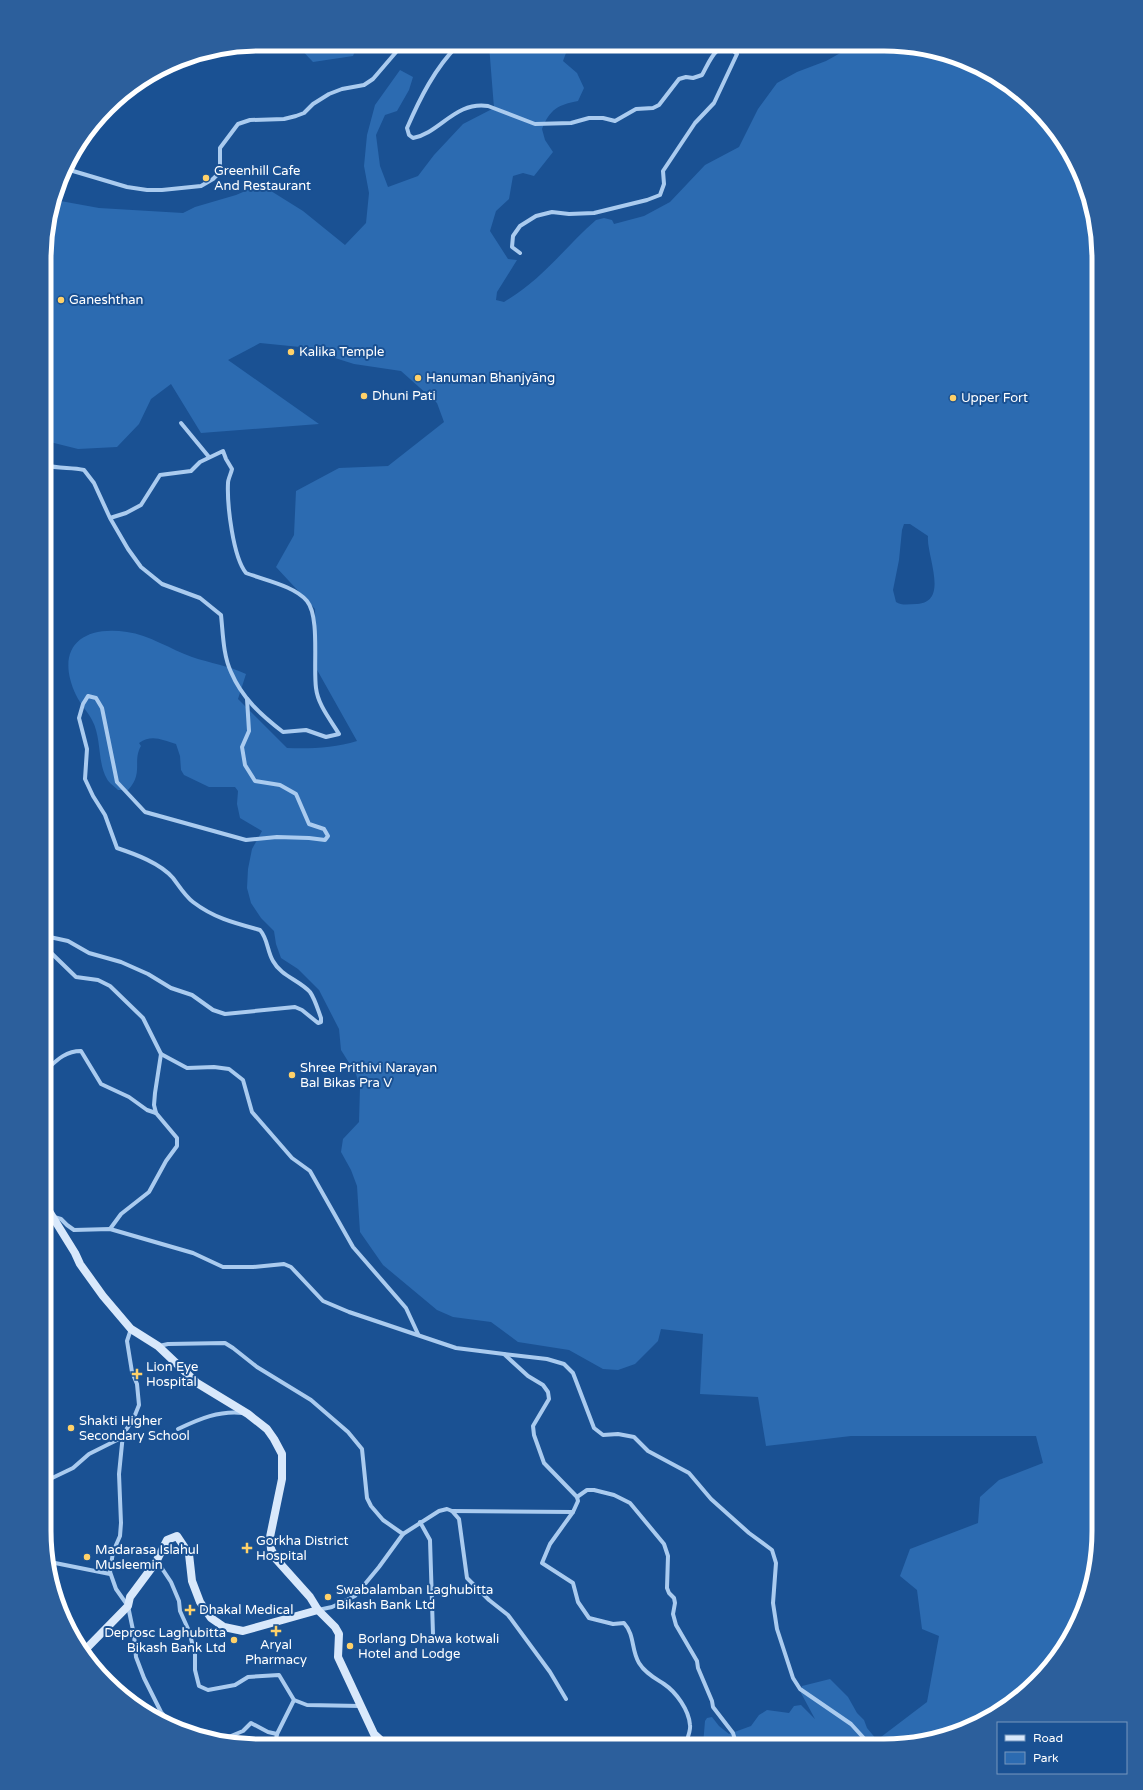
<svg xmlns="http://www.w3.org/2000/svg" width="1143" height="1790" font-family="'Varela Round',sans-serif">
<rect width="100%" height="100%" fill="#1a5193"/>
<!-- green -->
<g fill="#2c6bb1" fill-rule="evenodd">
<polygon points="296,44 358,44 353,56 313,62"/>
<path d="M489,45H569L563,61L577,73L584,88L578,101C558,105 550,109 542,129L545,140L553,152L534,176L523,173L513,176L509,199L496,211L490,231L508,259L517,260L497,292L496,300L504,302C542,280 564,248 596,220L604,218L612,220L614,224L644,216L670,202L705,165L739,147L758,109L777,83L797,72L826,61L853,46H912L966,60L1015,88L1054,128L1083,177L1099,259V1545L1087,1600L1055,1662L1015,1701L966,1730L884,1746L703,1745L705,1721L707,1718L712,1717L719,1726L729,1734L751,1726L759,1715L767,1710L789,1713L794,1706L801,1705L815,1719L801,1693L802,1686L830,1679L848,1697L857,1713L864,1720L867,1728L877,1740L927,1702L939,1636L922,1629L917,1590L900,1576L910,1549L978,1523L980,1497L999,1480L1043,1463L1036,1436H851L766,1446L758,1397L700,1394L703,1334L661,1329L658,1341L635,1364L618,1370L603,1369L569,1350L518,1342L491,1322L453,1317L437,1310L383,1265L360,1232L357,1186L351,1170L341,1152L343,1139L359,1122L360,1088L356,1074L341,1050L339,1029L319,990L298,969L281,958L276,944L274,931L261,918L251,903L247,888L248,869L252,849L262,831L240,818L237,804L238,791L235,787H209L184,775L181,770L180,756L176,744C162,740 152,734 139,743L141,746C132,761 144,773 128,790H118C114,786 109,783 107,779C97,762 102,738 92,720C88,712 80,704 76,695C55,650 79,625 127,632C149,635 170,649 192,657C210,663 229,666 246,674L238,699L287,748C310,749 334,748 357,741L316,668L315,609L276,567L294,535L296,491L339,468L388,466L444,422L437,403L401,371L354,364L300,347L260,343L228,360L319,424L201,433L171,384L151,399L139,424L117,447L78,449L46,441V231L55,200L99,208L183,213L195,207L236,195L257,186H263L303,211L345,245L366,223L369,193L364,166L367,135L375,105L400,70L413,77L409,90L397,111L385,115L376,135L380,166L388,187L418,176L434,155L463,124L494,108ZM904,524H910L928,536C926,555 950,602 917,604C909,604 902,606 896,602L893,590L899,560L902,530Z"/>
<polygon points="256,1737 273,1742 273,1744 227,1743 245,1738"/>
</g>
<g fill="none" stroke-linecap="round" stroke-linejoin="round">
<!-- street -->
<g stroke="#aacbef" stroke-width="4">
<path d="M458,45C435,68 420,98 407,128L409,135L413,138C440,133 455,101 488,106L535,124L571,123L589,118H603L615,121L636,109L653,108L659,105L679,79L686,77L693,78L702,75C709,63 718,35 737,54L714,103L695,123L663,171L664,184L660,195L647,200L594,213L569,214L552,212L536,216L520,226L513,236L512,247L520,253"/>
<polyline points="735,51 739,45"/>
<polyline points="116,100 169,71 178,60"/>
<polyline points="64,170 73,171 127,187 147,190 162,190 201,186 213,179 219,173 220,166 220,148 238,124 250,120 284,119 296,116 304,113 313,104 329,94 342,89 364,85 373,79 403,44"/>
<polyline points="181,423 209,457"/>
<path d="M45,465C59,469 71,467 84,470L94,483L110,518L128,549L141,567L162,584L200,598L221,615C223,633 223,655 231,672C242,698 261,715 283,732L306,730L326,737L339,734C330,719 318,705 316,688C313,666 320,617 307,601C295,586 264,580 246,573C233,557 227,505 228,483C228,479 231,474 232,469L226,459L223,451L200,462L191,471L160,475L141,505L126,513L110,518"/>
<path d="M45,936L68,941L89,953L121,962L148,974L171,988L192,995L213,1010L225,1014L295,1007L302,1010L318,1023L321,1022V1018C318,1010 315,999 310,992C299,980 281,976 273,961C267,951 268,939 260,930C234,923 214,918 193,902C185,896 179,886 173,878C160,863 135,854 117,848L105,815L93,796L85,779L87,749L79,718L83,704L88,696L96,698L102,708L117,782L145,812L246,840L277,837L309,838L325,840L328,836L324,829L309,824L296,794L280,785L255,781L245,765L242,747L249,731L247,699"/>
<polyline points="45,947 76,977 98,980 110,986 143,1018 161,1054 155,1093 154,1105 156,1113"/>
<polyline points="161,1054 187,1068 214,1067 229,1069 243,1080 252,1112 292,1158 310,1171 353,1247 406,1308 418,1334"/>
<path d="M45,1071C56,1061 65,1051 81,1051L101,1084L129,1097L147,1110L156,1113L177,1138V1146L166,1161L149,1192L121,1214L110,1229"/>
<polyline points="54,1217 61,1219 67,1225 74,1230 110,1229 193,1253 223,1267 253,1267 284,1264 291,1267 323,1301 349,1312 456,1348 504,1354 528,1376 543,1385 548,1392 549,1399 533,1426 534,1435 544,1463 577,1497 578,1501 573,1512 452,1511"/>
<polyline points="131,1329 127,1341 132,1372 137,1384 139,1405 133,1420 123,1434 119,1474 121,1523 120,1536 113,1552 110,1572 116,1589 128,1606 134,1635 136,1657 144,1678 161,1712 175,1728"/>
<polyline points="159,1346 168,1344 225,1343 233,1348 257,1367 311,1400 348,1432 362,1449 367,1498 371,1506 383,1520 403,1534 379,1567 355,1596 332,1607 318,1610"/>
<polyline points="504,1354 547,1359 564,1364 573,1373 594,1428 603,1435 618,1434 634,1437 648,1451 689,1473 711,1499 749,1533 772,1550 776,1563 773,1603 777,1629 793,1678 800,1689 851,1724 871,1746"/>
<path d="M178,1429C199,1419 220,1410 243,1413"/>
<polyline points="48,1480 73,1468 89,1454 121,1438 123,1434"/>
<polyline points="577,1497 587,1490 594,1490 614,1495 630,1503 664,1544 668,1556 667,1588 669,1593 674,1598 675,1603 673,1614 676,1625 697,1661 698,1668 712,1701 713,1707 733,1733 736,1743 742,1746"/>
<path d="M573,1512L550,1544L542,1563L573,1583L578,1602L589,1618L613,1624L624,1623C635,1635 631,1650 639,1663C645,1673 655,1678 664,1684C676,1692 689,1710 690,1725C691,1731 687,1739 685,1745"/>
<polyline points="420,1522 430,1540 433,1634"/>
<polyline points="403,1534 439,1511 447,1509 452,1511 459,1519 467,1578 489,1600 508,1615 550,1672 566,1699"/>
<polyline points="157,1561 171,1582 179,1601 180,1611 189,1631 195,1654 195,1670 199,1686 208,1690 235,1685 248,1677 279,1675 294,1700 307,1705 360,1706"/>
<polyline points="50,1562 110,1574"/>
<polyline points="219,1741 243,1731 251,1723 268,1732 277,1734"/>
<polyline points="275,1744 277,1734 294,1700"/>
</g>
<!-- secondary -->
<g stroke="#d8e8fb" stroke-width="8">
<polyline points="44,1203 75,1253 80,1264 103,1296 131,1329 158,1346 197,1383 248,1414 267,1429 274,1439 282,1454 282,1479 270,1537 271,1549 276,1559 310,1597 318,1610 335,1627 339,1634 338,1657 374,1734 386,1745"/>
<polyline points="83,1652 128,1606 130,1597 156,1562 167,1540 177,1536 189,1554 192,1581 200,1602 211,1618 224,1627 243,1631 318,1610"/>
</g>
</g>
<!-- markers -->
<g fill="#ffd169" stroke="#1a5193" stroke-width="1.5">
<circle cx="206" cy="178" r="4"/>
<circle cx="61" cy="300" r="4"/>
<circle cx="291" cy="352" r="4"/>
<circle cx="418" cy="378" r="4"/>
<circle cx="364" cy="396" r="4"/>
<circle cx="953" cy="398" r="4"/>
<circle cx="292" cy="1075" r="4"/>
<path d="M135 1368h4v4h4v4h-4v4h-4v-4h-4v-4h4z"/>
<circle cx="71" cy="1428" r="4"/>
<path d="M245 1542h4v4h4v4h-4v4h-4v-4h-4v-4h4z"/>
<circle cx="87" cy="1557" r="4"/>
<circle cx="328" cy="1597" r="4"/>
<path d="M188 1604h4v4h4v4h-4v4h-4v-4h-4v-4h4z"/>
<path d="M274 1625h4v4h4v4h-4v4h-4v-4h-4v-4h4z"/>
<circle cx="234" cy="1640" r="4"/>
<circle cx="350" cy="1646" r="4"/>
</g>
<g text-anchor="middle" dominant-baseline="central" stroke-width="4" stroke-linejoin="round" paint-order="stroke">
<!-- poi labels -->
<g font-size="13" fill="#fff" stroke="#1a5193" text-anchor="start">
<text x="214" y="171">Greenhill Cafe<tspan x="214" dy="15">And Restaurant</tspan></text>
<text x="69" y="300">Ganeshthan</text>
<text x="299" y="352">Kalika Temple</text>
<text x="426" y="378">Hanuman Bhanjyāng</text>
<text x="372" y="396">Dhuni Pati</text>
<text x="961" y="398">Upper Fort</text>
<text x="300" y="1068">Shree Prithivi Narayan<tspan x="300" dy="15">Bal Bikas Pra V</tspan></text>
<text x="146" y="1367">Lion Eye<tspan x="146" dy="15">Hospital</tspan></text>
<text x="79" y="1421">Shakti Higher<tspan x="79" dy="15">Secondary School</tspan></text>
<text x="256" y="1541">Gorkha District<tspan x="256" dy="15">Hospital</tspan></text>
<text x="95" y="1550">Madarasa Islahul<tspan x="95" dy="15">Musleemin</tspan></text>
<text x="336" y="1590">Swabalamban Laghubitta<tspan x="336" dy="15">Bikash Bank Ltd</tspan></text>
<text x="199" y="1610">Dhakal Medical</text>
<text x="226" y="1633" text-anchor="end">Deprosc Laghubitta<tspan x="226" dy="15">Bikash Bank Ltd</tspan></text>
<text x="358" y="1639">Borlang Dhawa kotwali<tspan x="358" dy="15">Hotel and Lodge</tspan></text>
<text x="276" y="1645" text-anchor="middle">Aryal<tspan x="276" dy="15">Pharmacy</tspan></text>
</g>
</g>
<!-- crop -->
<path d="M0 0H1143V1790H0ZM259 51H884A208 208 0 0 1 1092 259V1531A208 208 0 0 1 884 1739H259A208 208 0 0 1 51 1531V259A208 208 0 0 1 259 51Z" fill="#2c5f9c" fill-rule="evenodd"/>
<path fill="none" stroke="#fff" stroke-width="5" d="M259 51H884A208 208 0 0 1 1092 259V1531A208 208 0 0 1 884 1739H259A208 208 0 0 1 51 1531V259A208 208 0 0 1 259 51Z"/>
<!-- legend -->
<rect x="997" y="1722" width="130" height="52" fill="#1a5193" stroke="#7697be"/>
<rect x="1005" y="1735" width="20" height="6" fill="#d8e8fb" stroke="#7697be"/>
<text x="1033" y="1742" font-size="12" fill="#ffffff">Road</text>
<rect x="1005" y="1752" width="20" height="12" fill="#2c6bb1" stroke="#7697be"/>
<text x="1033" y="1762" font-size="12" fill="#ffffff">Park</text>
</svg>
